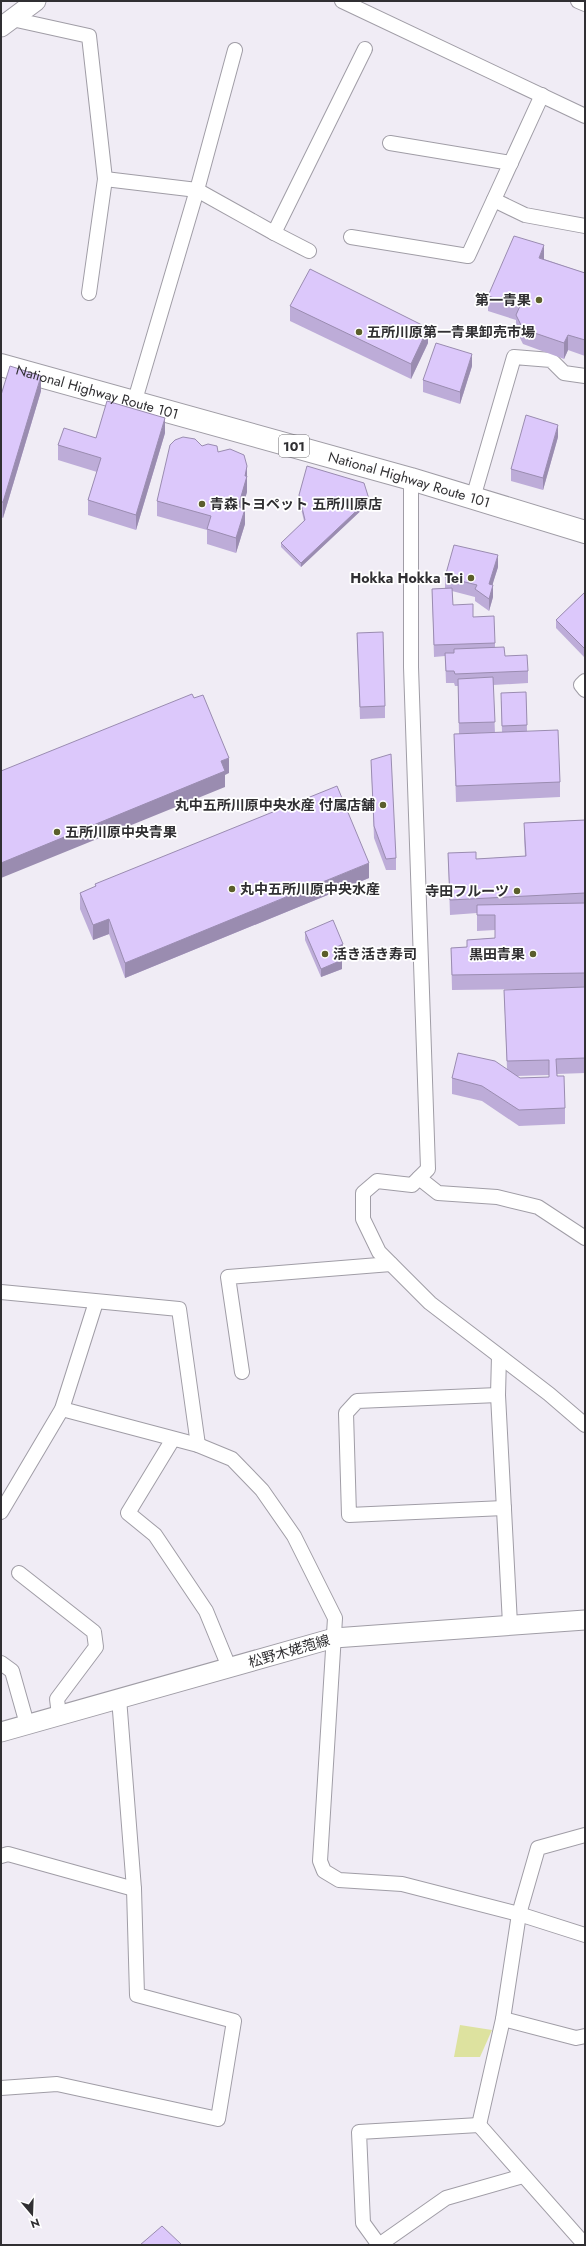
<svg xmlns="http://www.w3.org/2000/svg" width="586" height="2246" font-family="Jost,'Noto Sans JP',sans-serif">
<rect width="100%" height="100%" fill="#f0ecf5"/>
<!-- green -->
<polygon fill="#dde29f" points="460,2025 492,2030 480,2057 454,2057"/>
<g fill="none" stroke-linecap="round" stroke-linejoin="round">
<defs>
<g id="street">
<polyline points="342,1 585,116"/>
<polyline points="578,1 585,4"/>
<polyline points="12,19 89,36 105,179 89,293"/>
<polyline points="390,143 511,163"/>
<polyline points="105,179 197,190 274,233 309,251"/>
<polyline points="494,200 525,215 585,226"/>
<polyline points="274,233 365,49"/>
<polyline points="351,237 468,256 542,95"/>
<polyline points="135,400 197,190 235,50"/>
<polyline points="411,479 411,667 428,1169 412,1185 377,1181 363,1193 363,1219 379,1252 430,1303 549,1394 585,1425"/>
<polyline points="473,498 514,357 551,360 564,373 585,376"/>
<polyline points="585,681 581,685 585,690"/>
<polyline points="419,1178 438,1193 497,1197 538,1207 585,1238"/>
<polyline points="1,1292 179,1309 198,1445"/>
<polyline points="499,1356 498,1395 510,1624"/>
<polyline points="242,1372 228,1277 391,1264"/>
<polyline points="498,1395 357,1401 346,1413 349,1515 504,1508"/>
<polyline points="62,1409 198,1445 232,1459 262,1490 294,1536 335,1618 320,1861 324,1871 339,1880 402,1884 519,1914 585,1935"/>
<polyline points="173,1439 128,1513 155,1535 206,1611 229,1667"/>
<polyline points="1,1512 62,1409 96,1302"/>
<polyline points="19,1573 94,1632 96,1647 57,1699 59,1715"/>
<polyline points="1,1663 12,1671 27,1724"/>
<polyline points="1,1856 8,1854 134,1889"/>
<polyline points="503,2019 576,2038 585,2036"/>
<polyline points="1,2088 57,2084 218,2119 234,2021 137,1995 134,1889 119,1698"/>
<polyline points="479,2125 359,2132 363,2223 379,2245 446,2198 523,2176"/>
<polyline points="479,2125 503,2019 519,1914 538,1848 585,1835"/>
<polyline points="479,2125 585,2245"/>
</g>
<g id="secondary">
<polyline points="1,27 36,1"/>
<polyline points="1,1732 334,1638 585,1620"/>
</g>
<g id="highway">
<path id="s1" d="M1,365L411,479L585,532"/>
</g>
</defs>
<!-- street casing -->
<use href="#street" stroke="#a09da6" stroke-width="16"/>
<!-- secondary casing -->
<use href="#secondary" stroke="#a09da6" stroke-width="21"/>
<!-- highway casing -->
<use href="#highway" stroke="#a09da6" stroke-width="24"/>
<!-- street -->
<use href="#street" stroke="#fff" stroke-width="14"/>
<!-- secondary -->
<use href="#secondary" stroke="#fff" stroke-width="19"/>
<!-- highway -->
<use href="#highway" stroke="#fff" stroke-width="22"/>
</g>
<!-- wall -->
<g fill="#bdacd8" fill-rule="evenodd">
<polygon points="544,259 585,273 585,356 568,350 564,359 523,344 516,330 516,320 488,311 488,296"/>
<polygon points="290,306 428,343 411,379 290,321"/>
<polygon points="472,366 460,404 423,392 423,380"/>
<polygon points="41,391 3,518 1,517 1,395"/>
<polygon points="165,433 136,530 88,515 88,500 97,472 58,460 58,445 96,438"/>
<polygon points="558,437 543,490 511,481 511,469"/>
<polygon points="202,446 218,452 247,466 247,492 242,508 245,524 236,553 207,544 207,530 157,516 157,501"/>
<polygon points="299,495 369,503 301,567 281,547 281,543 304,521 299,500"/>
<polygon points="498,567 492,585 493,597 489,611 475,601 475,597 452,591 453,605 473,617 495,643 495,647 505,656 528,671 528,683 493,685 495,733 502,732 501,701 526,692 527,731 560,782 560,797 456,802 454,734 459,734 458,686 455,686 454,683 446,683 445,656 434,657 432,589 445,588 445,577"/>
<polygon points="585,592 585,658 556,628 556,620"/>
<polygon points="357,633 385,706 385,718 360,719"/>
<polygon points="371,760 396,858 396,870 386,870 374,838"/>
<path d="M585,820V1073L557,1074L565,1108V1124L519,1126L482,1101L452,1094V1078L507,1069L504,990L536,989L452,990L451,948L467,947V940L495,938V930L477,931V913L450,915L448,853L476,859L525,856L524,838V823ZM549,1075V1077L520,1078L517,1076Z"/>
<polygon points="369,878 125,978 109,934 93,940 80,909 80,893 95,887 95,884"/>
<polygon points="305,932 343,952 340,954 342,969 321,977 305,940"/>
</g>
<!-- shaded-wall -->
<g fill="#9a8cb0">
<polygon points="544,245 544,260 539,258"/>
<polygon points="428,328 428,343 411,379 411,364"/>
<polygon points="568,335 568,350 564,359 564,343"/>
<polygon points="472,354 472,366 460,404 460,392"/>
<polygon points="41,376 41,391 3,518 3,502"/>
<polygon points="165,418 165,433 136,530 136,515"/>
<polygon points="558,425 558,437 543,490 543,478"/>
<polygon points="247,466 247,492 238,522 238,507"/>
<polygon points="369,499 369,503 301,567 301,563"/>
<polygon points="245,509 245,524 236,553 236,538"/>
<polygon points="498,555 498,567 489,596 489,584"/>
<polygon points="493,585 493,597 489,611 489,599"/>
<polygon points="229,758 229,773 225,775 225,787 1,878 1,863 221,761"/>
<polygon points="369,863 369,878 125,978 125,963"/>
<polygon points="109,919 109,934 93,940 93,925"/>
<polygon points="343,944 343,952 337,955 337,947"/>
<polygon points="342,960 342,969 321,977 321,969"/>
</g>
<!-- building -->
<g fill="#dcc8fb" stroke="#9a8cb0">
<polygon points="514,236 544,245 539,258 585,273 585,340 568,335 564,343 523,329 516,315 520,306 488,296"/>
<polygon points="310,269 428,328 411,364 290,306"/>
<polygon points="436,343 472,354 460,392 423,380"/>
<polygon points="10,366 41,376 3,502 1,502 1,395"/>
<polygon points="107,401 165,418 136,515 88,500 101,458 58,445 64,428 96,438"/>
<polygon points="526,415 558,425 543,478 511,469"/>
<polygon points="183,437 195,439 202,446 208,444 217,446 218,452 230,449 244,455 247,466 245,476 247,476 238,507 245,509 236,538 207,529 211,516 157,501 170,445 175,440"/>
<polygon points="307,466 364,483 369,499 301,563 281,543 305,520 299,495"/>
<polygon points="454,545 498,555 489,584 493,585 489,599 475,589 477,585 445,577"/>
<polygon points="452,588 453,605 473,604 473,617 494,616 495,643 434,645 432,589"/>
<polygon points="585,592 585,649 556,620"/>
<polygon points="383,632 385,706 360,707 357,633"/>
<polygon points="504,647 505,656 527,655 528,671 455,674 454,671 446,671 445,653 454,653 454,649"/>
<polygon points="493,677 495,722 459,723 458,679"/>
<polygon points="526,692 527,725 502,726 501,693"/>
<polygon points="192,694 194,698 203,695 229,758 221,761 225,771 1,863 1,771"/>
<polygon points="558,730 560,782 456,786 454,734"/>
<polygon points="391,754 396,858 386,859 374,826 371,760"/>
<polygon points="337,786 369,863 125,963 109,919 93,925 80,893 96,886 95,884"/>
<polygon points="585,820 585,893 450,900 448,853 476,852 476,859 526,856 524,823"/>
<polygon points="585,903 585,973 452,975 451,948 467,947 467,940 495,938 495,915 477,915 477,905"/>
<polygon points="333,920 343,944 337,947 342,960 321,969 305,932"/>
<polygon points="585,987 585,1058 556,1059 557,1076 564,1076 565,1108 519,1110 482,1086 452,1078 458,1053 495,1061 520,1078 549,1077 549,1060 507,1061 504,990"/>
<polygon points="162,2226 182,2245 140,2245"/>
</g>
<!-- markers -->
<g fill="#5b5e2b" stroke="#fff" stroke-width="1.5">
<circle cx="539" cy="300" r="4"/>
<circle cx="359" cy="332" r="4"/>
<circle cx="202" cy="504" r="4"/>
<circle cx="471" cy="578" r="4"/>
<circle cx="383" cy="805" r="4"/>
<circle cx="57" cy="832" r="4"/>
<circle cx="232" cy="889" r="4"/>
<circle cx="517" cy="891" r="4"/>
<circle cx="325" cy="954" r="4"/>
<circle cx="533" cy="954" r="4"/>
</g>
<g text-anchor="middle" dominant-baseline="central" stroke-width="3.5" stroke-linejoin="round" paint-order="stroke">
<!-- shield labels -->
<rect fill="#fff" stroke="#6e6d70" stroke-width="1" x="279" y="435" width="30" height="22" rx="3"/>
<g font-size="13" font-weight="bold" fill="#302f32">
<text x="294" y="446">101</text>
</g>
<!-- poi labels -->
<g font-size="14" font-weight="bold" fill="#302f32" stroke="#fff" text-anchor="end">
<text x="531" y="300">第一青果</text>
<text x="367" y="332" text-anchor="start">五所川原第一青果卸売市場</text>
<text x="210" y="504" text-anchor="start">青森トヨペット 五所川原店</text>
<text x="463" y="578">Hokka Hokka Tei</text>
<text x="375" y="805">丸中五所川原中央水産 付属店舗</text>
<text x="65" y="832" text-anchor="start">五所川原中央青果</text>
<text x="240" y="889" text-anchor="start">丸中五所川原中央水産</text>
<text x="509" y="891">寺田フルーツ</text>
<text x="333" y="954" text-anchor="start">活き活き寿司</text>
<text x="525" y="954">黒田青果</text>
</g>
<!-- street labels -->
<g font-size="14" fill="#302f32" stroke="#fff">
<text stroke="none"><textPath href="#s1" startOffset="100">National Highway Route 101</textPath></text>
<text stroke="none"><textPath href="#s1" startOffset="424">National Highway Route 101</textPath></text>
<text transform="translate(289 1651) rotate(-16)">松野木姥萢線</text>
</g>
</g>
<!-- border -->
<rect width="586" height="2246" fill="none" stroke="#302f32" stroke-width="4"/>
<!-- north arrow -->
<g transform="translate(32 2214) rotate(161)" stroke="#ffffff" stroke-width="3" paint-order="stroke">
<path d="M0-3L7 15L0 10L-7 15Z" fill="#302f32"/>
<text y="-6" font-size="11" font-weight="bold" text-anchor="middle" fill="#302f32">N</text>
</g>
</svg>
